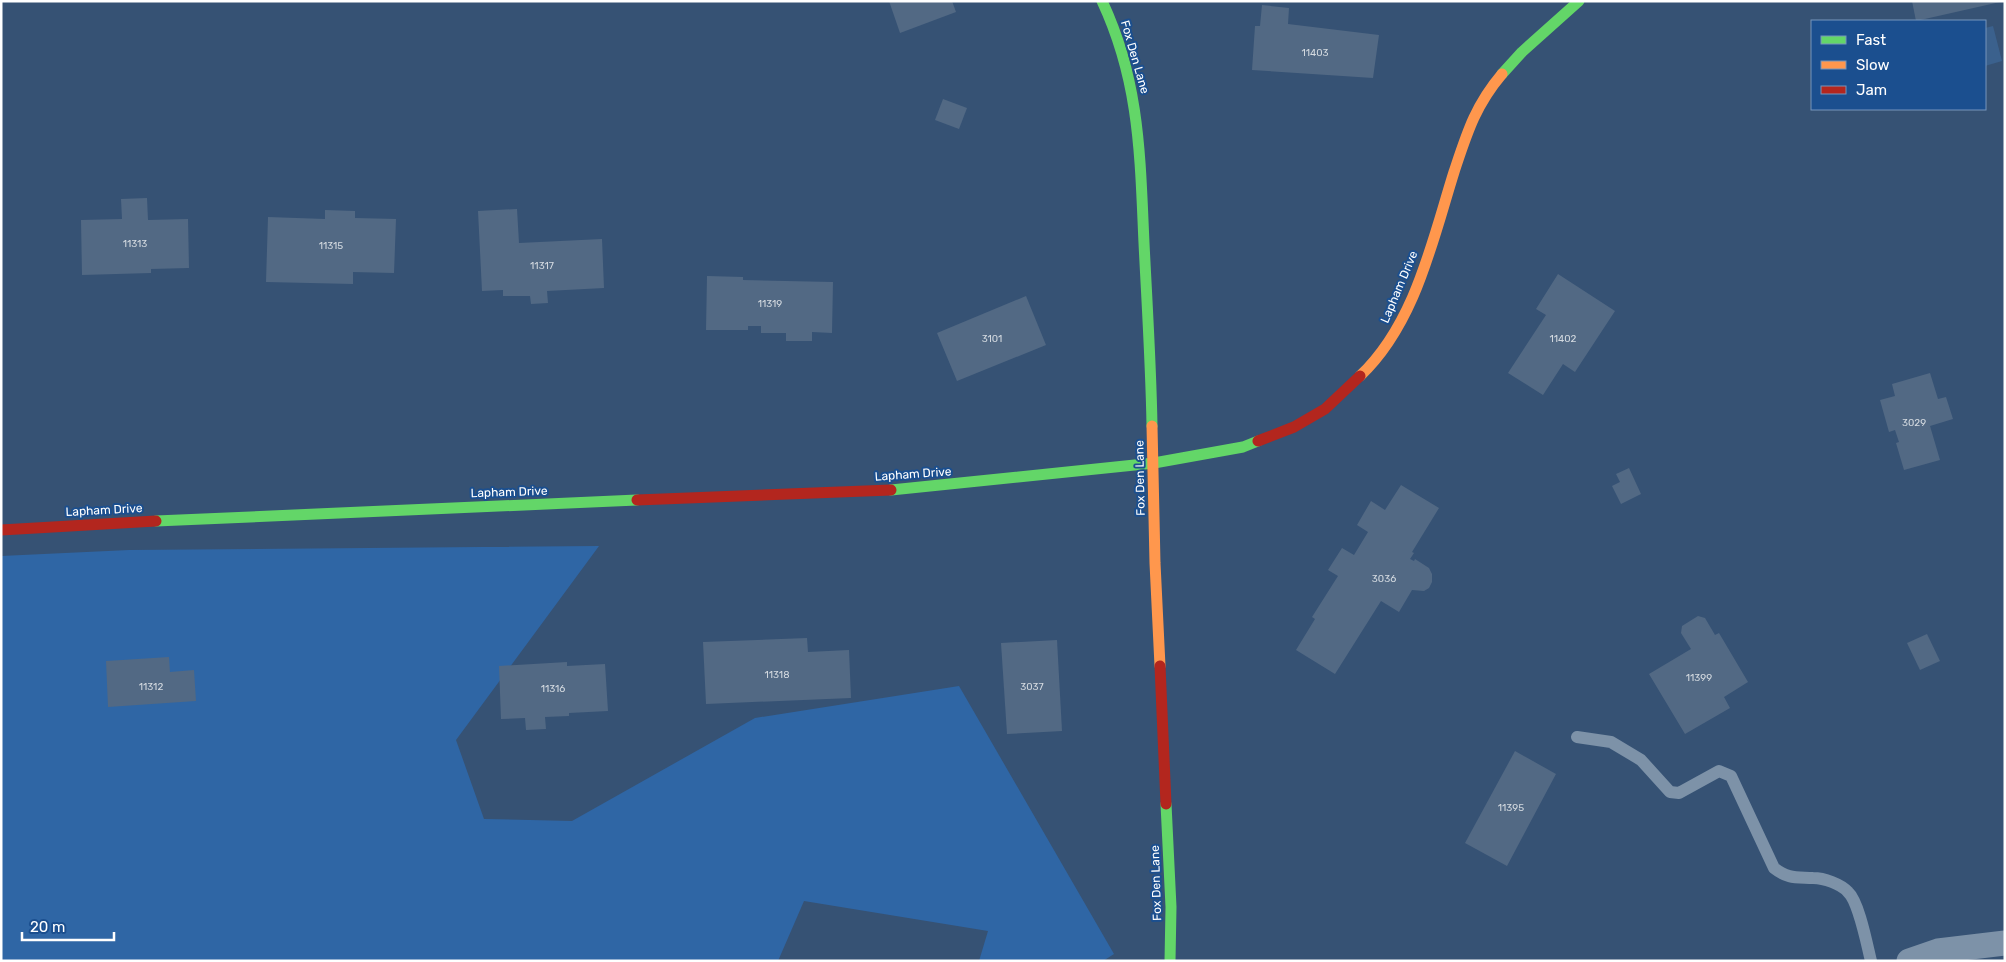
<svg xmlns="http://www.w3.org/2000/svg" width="2006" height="962" font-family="Rubik,sans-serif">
<rect width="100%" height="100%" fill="#365274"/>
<!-- green -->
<polygon fill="#2f66a5" points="599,546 456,740 484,819 572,821 755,718 959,686 1114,954 1103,961 979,961 988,931 804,901 778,961 1,961 1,556 129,550"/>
<!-- water -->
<polygon fill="#3b618d" points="1993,26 2002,61 1985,66 1985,28"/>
<!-- building -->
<g fill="#526984">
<polygon points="889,1 952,1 956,12 900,33"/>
<polygon points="1912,1 1999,1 2000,2 1916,21"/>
<polygon points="1262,5 1289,8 1288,24 1379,35 1373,78 1252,70 1255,26 1260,26"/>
<polygon points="943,99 967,108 959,129 935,120"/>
<polygon points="147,198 148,220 188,219 189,268 151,269 151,273 82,275 81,220 122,219 121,199"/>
<polygon points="517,209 519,243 602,239 604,288 547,291 548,303 531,304 530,296 503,296 503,290 482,291 478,211"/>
<polygon points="325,210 355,211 355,218 396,219 394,273 353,272 353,284 266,282 268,217 325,219"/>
<polygon points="1558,274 1615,311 1575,372 1563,364 1543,395 1508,373 1546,315 1536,309"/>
<polygon points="707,276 743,277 743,280 833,282 832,333 812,332 812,341 786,341 786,333 761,333 761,326 748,326 748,330 706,330"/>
<polygon points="1026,296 1046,345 957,381 937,333"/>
<polygon points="1930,373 1938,399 1946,397 1953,419 1930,426 1940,460 1904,470 1896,443 1899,442 1895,430 1889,432 1880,400 1895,396 1892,384"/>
<polygon points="1629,468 1641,494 1621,504 1612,486 1620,482 1616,474"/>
<polygon points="1401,485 1439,508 1412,552 1414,553 1410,559 1414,561 1415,559 1429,568 1432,574 1432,582 1429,588 1424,591 1412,590 1399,612 1381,601 1335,674 1296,650 1315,619 1312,617 1338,576 1328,570 1342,548 1354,555 1368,532 1357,525 1371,501 1385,510"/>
<polygon points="1698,616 1705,618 1715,635 1719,633 1748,682 1724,697 1730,708 1685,734 1649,674 1691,649 1681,633 1682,626"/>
<polygon points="1927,634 1940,661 1920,670 1907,643"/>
<polygon points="807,638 808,652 849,650 851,698 706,704 703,642"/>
<polygon points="1057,640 1062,731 1007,734 1001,643"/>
<polygon points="169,657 170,672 194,670 196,701 108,707 106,661"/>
<polygon points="567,662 567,666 605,664 608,711 569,713 569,716 545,717 546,729 526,730 525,718 501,719 499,666"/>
<polygon points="1515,751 1556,774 1507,866 1465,843"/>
</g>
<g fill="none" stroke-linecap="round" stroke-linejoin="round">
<!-- lane -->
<path stroke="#7d92a8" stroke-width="12" d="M1577,737L1611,742L1641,760L1670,792L1679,793L1719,771L1731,776L1774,868C1788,879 1796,877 1813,878C1824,878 1841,884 1848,892C1859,902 1867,945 1871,961"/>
<!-- street -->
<polyline stroke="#7d92a8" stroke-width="25" points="1909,961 1938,951 2005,943"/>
<!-- fast -->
<g stroke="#63d668" stroke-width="11">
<path d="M1102,1C1140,82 1140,156 1144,243C1147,304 1151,365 1152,426"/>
<polyline points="1502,74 1522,52 1579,1"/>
<polyline points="891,490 1154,463 1243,447 1258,441"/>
<polyline points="156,521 637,500"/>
<polyline points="1166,804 1171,907 1170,961"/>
</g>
<!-- slow -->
<g stroke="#ff974d" stroke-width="11">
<path d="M1360,376C1415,324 1432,242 1454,172C1467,133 1475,106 1502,74"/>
<polyline points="1152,426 1155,563 1160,666"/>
</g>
<!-- jam -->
<g stroke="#b3261e" stroke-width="11">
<polyline points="1258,441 1294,427 1325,409 1360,376"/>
<polyline points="637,500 891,490"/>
<polyline points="1,530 156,521"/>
<polyline points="1160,666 1166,804"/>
</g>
</g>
<g text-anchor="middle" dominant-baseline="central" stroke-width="4" stroke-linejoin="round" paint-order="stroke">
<!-- number labels -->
<g font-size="10" fill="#d4dae0">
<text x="1315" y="53">11403</text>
<text x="135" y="244">11313</text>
<text x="331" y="246">11315</text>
<text x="542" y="266">11317</text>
<text x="770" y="304">11319</text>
<text x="992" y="339">3101</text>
<text x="1563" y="339">11402</text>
<text x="1914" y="423">3029</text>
<text x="1384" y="579">3036</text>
<text x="777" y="675">11318</text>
<text x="1699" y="678">11399</text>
<text x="151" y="687">11312</text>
<text x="1032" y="687">3037</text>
<text x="553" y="689">11316</text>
<text x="1511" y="808">11395</text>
</g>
<!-- street labels -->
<g font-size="12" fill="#fff" stroke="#1b4f8f">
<text transform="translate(1135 57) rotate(74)">Fox Den Lane</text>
<text transform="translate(1399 287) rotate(-67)">Lapham Drive</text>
<text transform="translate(913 474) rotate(-4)">Lapham Drive</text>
<text transform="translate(1140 478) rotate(-91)">Fox Den Lane</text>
<text transform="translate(509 492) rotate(-2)">Lapham Drive</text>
<text transform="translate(104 510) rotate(-3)">Lapham Drive</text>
<text transform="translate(1156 883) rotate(-92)">Fox Den Lane</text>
</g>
</g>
<!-- border -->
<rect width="2006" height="962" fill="none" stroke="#ffffff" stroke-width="5"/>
<!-- legend -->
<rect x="1811" y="20" width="175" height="90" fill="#1b4f8f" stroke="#7695bc"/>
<rect x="1821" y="36" width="25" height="8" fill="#63d668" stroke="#7695bc"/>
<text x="1856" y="45" font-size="15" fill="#ffffff">Fast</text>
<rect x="1821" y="61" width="25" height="8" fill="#ff974d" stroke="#7695bc"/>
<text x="1856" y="70" font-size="15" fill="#ffffff">Slow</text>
<rect x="1821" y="86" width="25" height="8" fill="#b3261e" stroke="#7695bc"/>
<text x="1856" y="95" font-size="15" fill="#ffffff">Jam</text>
<!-- scale -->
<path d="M22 932v8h92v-8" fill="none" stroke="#ffffff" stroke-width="2.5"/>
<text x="30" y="932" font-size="15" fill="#ffffff" stroke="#1b4f8f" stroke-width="4" paint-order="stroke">20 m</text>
</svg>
